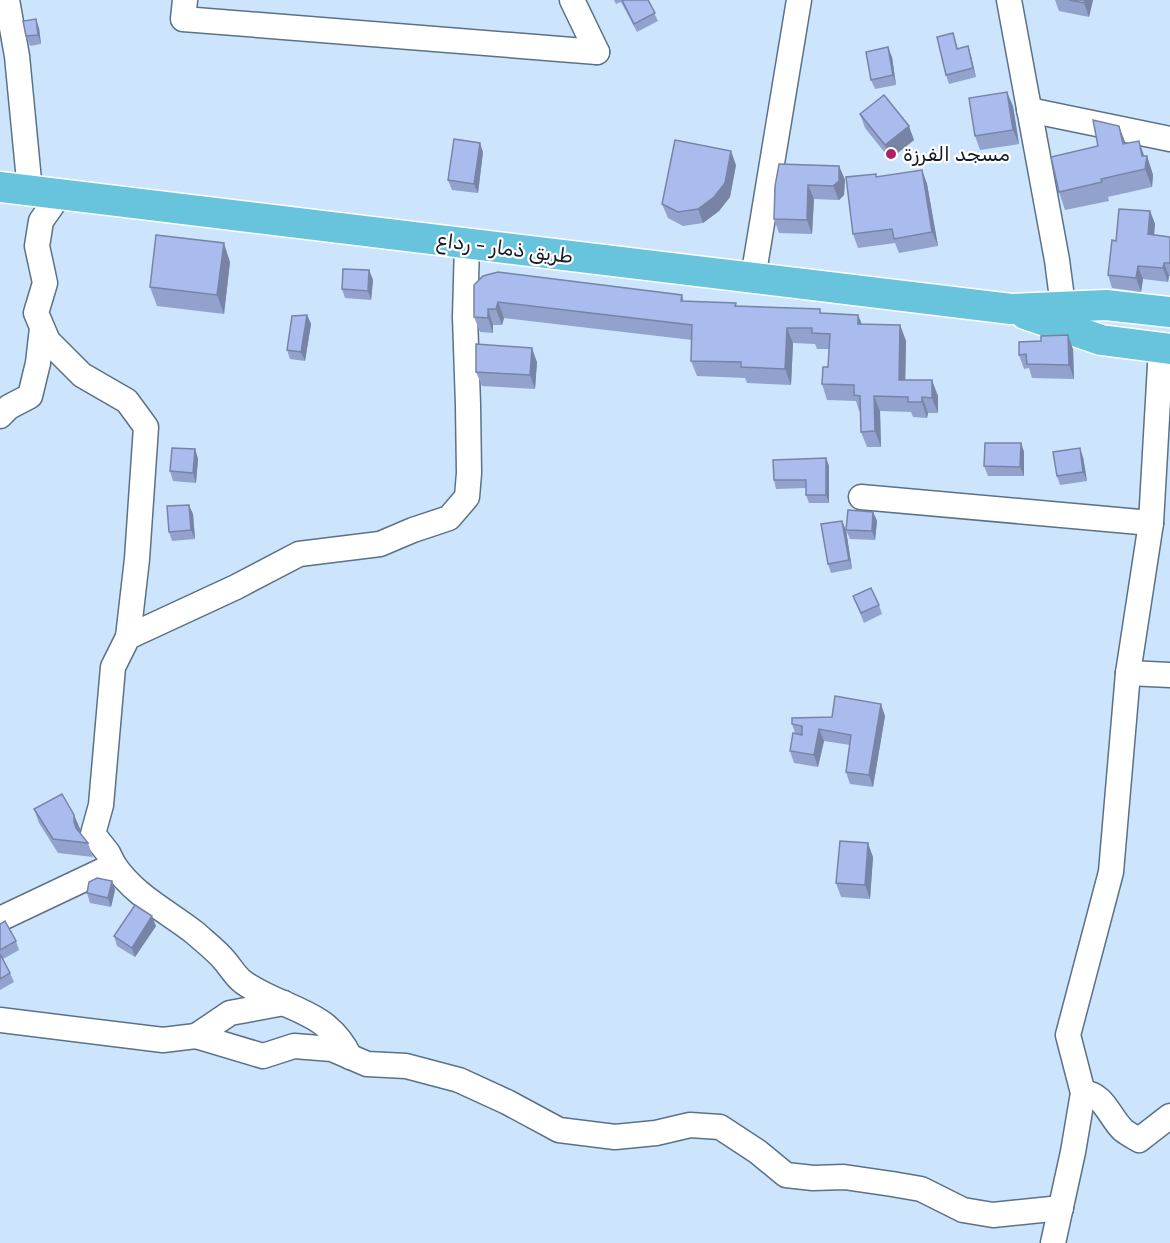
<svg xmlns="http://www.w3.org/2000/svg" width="1170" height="1243" font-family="Rubik,Vazirmatn,sans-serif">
<rect width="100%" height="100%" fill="#cce5fd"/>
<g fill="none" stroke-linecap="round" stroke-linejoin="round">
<defs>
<g id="minor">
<polyline points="7,0 17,56 30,191"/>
<polyline points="185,0 183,19 597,52"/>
<polyline points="572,0 597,52"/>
<polyline points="1009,0 1057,260 1063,306 1062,323"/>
<polyline points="1029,110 1170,139"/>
<polyline points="60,194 41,221 37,246 45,283 36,313 48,341 82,375 127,401 146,427 137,559 128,637"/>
<polyline points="753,278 799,0"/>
<polyline points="0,416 9,407 30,396 38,363 42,328"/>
<polyline points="861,497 1151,523"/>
<polyline points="1128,673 1170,675"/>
<path d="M114,865C135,896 167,911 195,933C205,942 217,951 225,961C231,968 236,977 243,982C282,1010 327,1008 350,1057"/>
<polyline points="0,919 114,865 108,853 93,834 101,805 113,667 128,637 236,587 299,554 380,544 413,530 449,518 467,497 469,473 468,405 465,317 467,244"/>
<polyline points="0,1020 163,1040 196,1036 263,1056 294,1046 332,1049 367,1064 406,1066 459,1080 507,1102 559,1130 615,1137 656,1133 690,1125 720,1127 758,1152 786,1175 813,1178 844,1177 892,1184 921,1189 963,1210 993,1215 1061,1208"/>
<polyline points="196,1036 230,1013 284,1003"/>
<path d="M1083,1093C1103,1092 1110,1118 1123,1130C1128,1134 1134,1137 1139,1140L1170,1116"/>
<polyline points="1053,1243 1073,1152 1083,1093 1068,1035 1111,872 1128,673 1151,523 1161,348"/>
</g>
<g id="major">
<polyline points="0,187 1011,309 1106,305 1170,312"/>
<polyline points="1025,314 1101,340 1170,349"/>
</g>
</defs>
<!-- minor casing -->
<use href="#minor" stroke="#5b7186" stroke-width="27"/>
<!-- major casing -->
<use href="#major" stroke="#fff" stroke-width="33"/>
<!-- minor -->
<use href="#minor" stroke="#fff" stroke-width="24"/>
<!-- major -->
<use href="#major" stroke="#67c4dc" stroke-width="30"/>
</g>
<!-- wall -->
<g fill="#92a2cc">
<polygon points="614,0 648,0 658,21 637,32 621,2 616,4"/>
<polygon points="1055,0 1093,0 1089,17 1059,11"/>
<polygon points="39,28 41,44 30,46 26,36"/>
<polygon points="953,33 958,49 971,56 976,77 949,84 946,75"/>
<polygon points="892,57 896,85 875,89 871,80"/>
<polygon points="1013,106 1019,144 980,150 975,136"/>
<polygon points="860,114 914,140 890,159 865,128"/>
<polygon points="1125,144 1145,156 1147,156 1153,175 1152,187 1108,197 1109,201 1065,210 1059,192"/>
<polygon points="483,152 478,193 452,190 448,180"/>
<polygon points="736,165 730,197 719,211 703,223 683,226 668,218 662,204"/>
<polygon points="839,166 845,180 844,195 839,200 814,199 812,234 779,233 774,219 775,186"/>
<polygon points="922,170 927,184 938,246 899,253 895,243 858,248 853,234 877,177"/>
<polygon points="1150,211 1155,224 1154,235 1170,237 1170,276 1169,276 1168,282 1143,279 1141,292 1112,288 1108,275 1116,241"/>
<polygon points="230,262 224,314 157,306 150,287"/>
<polygon points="369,270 373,280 371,300 345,298 342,289"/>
<polygon points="474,285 682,295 684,301 822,313 858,315 862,324 900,325 906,341 905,380 938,396 938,413 928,413 927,418 913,417 911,412 880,411 881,447 867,447 861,432 861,411 859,411 856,401 827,400 822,384 828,367 829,349 817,349 815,344 793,343 791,385 747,383 745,378 697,376 691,361 692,340 504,318 502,325 493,325 493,333 480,332 474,317"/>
<polygon points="307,315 311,324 305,361 290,359 287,350"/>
<polygon points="1073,349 1074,379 1032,378 1029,368 1024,369 1019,355"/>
<polygon points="537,362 535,389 482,386 476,372"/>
<polygon points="1021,443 1024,452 1024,476 988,476 984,466"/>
<polygon points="195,449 198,459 196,483 173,481 170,471"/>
<polygon points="1083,457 1087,481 1060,485 1057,476"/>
<polygon points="826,458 829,466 829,503 809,503 806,495 806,488 776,489 774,480"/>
<polygon points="873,512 877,521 875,540 850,539 846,530"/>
<polygon points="193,514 195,539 172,541 169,532"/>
<polygon points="846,530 852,569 831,573 828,564"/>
<polygon points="853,596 879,605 882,614 864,623"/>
<polygon points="885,716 873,787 850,784 846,772 850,745 824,741 818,767 794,763 790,751 795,733 792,724"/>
<polygon points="34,809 74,815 80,829 79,832 88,843 93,857 58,853 39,823"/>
<polygon points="873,857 870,899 841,897 836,883"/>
<polygon points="112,881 115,890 111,907 90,903 87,893"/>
<polygon points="0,924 16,941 19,950 3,959 10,973 14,982 0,990"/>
<polygon points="156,926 135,957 117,946 114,936"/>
</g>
<!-- shaded-wall -->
<g fill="#7784a6">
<polygon points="1085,0 1093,0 1089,17 1084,3"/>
<polygon points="36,19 39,28 41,44 38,35"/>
<polygon points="968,46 971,56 976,77 973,68"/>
<polygon points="888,47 892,57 896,85 893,75"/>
<polygon points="1007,92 1013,106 1019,144 1013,130"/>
<polygon points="909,126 914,140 890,159 885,145"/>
<polygon points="1119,126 1126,144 1123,144"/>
<polygon points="1139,141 1146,161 1147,156 1153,175 1152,187 1145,169"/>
<polygon points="480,143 483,152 478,193 474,184"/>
<polygon points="731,151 736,165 730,197 719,211 703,223 698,209"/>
<polygon points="839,166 845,180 844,195 839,200 833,186"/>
<polygon points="922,170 927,184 938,246 932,232"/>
<polygon points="808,185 814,199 812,234 807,220"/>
<polygon points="1150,211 1155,224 1153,247 1148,234"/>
<polygon points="224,243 230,262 224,314 217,295"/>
<polygon points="1164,263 1169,276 1168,282 1163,268"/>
<polygon points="1138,266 1143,279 1141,292 1136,278"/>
<polygon points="369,270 373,280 371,300 368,291"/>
<polygon points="498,302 504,318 502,325 496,309"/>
<polygon points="488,309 493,325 493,333 488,318"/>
<polygon points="307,315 311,324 305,361 301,352"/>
<polygon points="858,315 864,330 858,324"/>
<polygon points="900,325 906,341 905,395 899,380"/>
<polygon points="787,328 793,343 791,385 785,369"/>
<polygon points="1068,335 1073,349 1074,379 1069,365"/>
<polygon points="532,348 537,362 535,389 530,375"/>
<polygon points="932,380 938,396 938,413 932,398"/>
<polygon points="874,396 880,411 881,447 875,431"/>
<polygon points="922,397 928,413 927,418 922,402"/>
<polygon points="1021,443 1024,452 1024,476 1020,467"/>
<polygon points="1080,448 1083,457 1087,481 1083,472"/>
<polygon points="195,449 198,459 196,483 193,473"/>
<polygon points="826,458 829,466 829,503 826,495"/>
<polygon points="189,505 193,514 195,539 191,530"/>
<polygon points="873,512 877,521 875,540 872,531"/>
<polygon points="842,521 846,530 852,569 849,560"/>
<polygon points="881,704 885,716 873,787 869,775"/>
<polygon points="819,729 824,741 818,767 814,755"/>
<polygon points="74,815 80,829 79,836 74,822"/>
<polygon points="868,843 873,857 870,899 865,885"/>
<polygon points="112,881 115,890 111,907 108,898"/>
<polygon points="152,916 156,926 135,957 132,948"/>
</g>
<!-- building -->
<g fill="#aabced" stroke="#7784a6" stroke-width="1.5">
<polygon points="622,0 648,0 655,13 634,24"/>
<polygon points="1069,0 1085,0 1084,3"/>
<polygon points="36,19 38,35 26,36 23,21"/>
<polygon points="953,33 957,49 968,46 973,68 946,75 937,37"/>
<polygon points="888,47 893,75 871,80 866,52"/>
<polygon points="1007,92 1013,130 975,136 969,98"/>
<polygon points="884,95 909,126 885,145 860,114"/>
<polygon points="1093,120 1119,126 1123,144 1139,141 1142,156 1147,156 1145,169 1101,179 1102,182 1059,192 1051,157 1098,146"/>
<polygon points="454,139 480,143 474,184 448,180"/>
<polygon points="675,140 731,151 725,183 714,197 698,209 678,212 662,204"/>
<polygon points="779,164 839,166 839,181 833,186 808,185 807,220 774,219 775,186"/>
<polygon points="922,170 932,232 894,239 892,229 853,234 846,177 876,174 876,177"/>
<polygon points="1119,209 1150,211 1148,234 1170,237 1170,263 1164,263 1163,268 1138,266 1136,278 1108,275 1112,240 1116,241"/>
<polygon points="156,235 224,243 217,295 150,287"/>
<polygon points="343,269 369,270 368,291 342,289"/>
<polygon points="498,272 682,295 681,301 736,303 735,306 820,309 820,313 858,315 858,324 900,325 899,380 932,380 932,398 922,397 922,402 908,402 908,397 874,396 875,431 861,432 860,396 854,395 854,385 822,384 823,367 828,367 830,334 812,333 812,328 787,328 785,369 741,367 741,362 691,361 692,325 498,302 496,309 488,309 488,318 474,317 474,285 483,276"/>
<polygon points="307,315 301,352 287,350 292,316"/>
<polygon points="1068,335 1069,365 1027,364 1026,354 1019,355 1019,342 1041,341 1041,336"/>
<polygon points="476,344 532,348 530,375 476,372"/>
<polygon points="985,443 1021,443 1020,467 984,466"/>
<polygon points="172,448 195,449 193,473 170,471"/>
<polygon points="1080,448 1083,472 1057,476 1053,452"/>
<polygon points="826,458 826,495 806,495 806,480 774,480 773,460"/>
<polygon points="189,505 191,530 169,532 167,506"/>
<polygon points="848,510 873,512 872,531 846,530"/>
<polygon points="842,521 849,560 828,564 821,524"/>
<polygon points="871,588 879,605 861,613 853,596"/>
<polygon points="835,696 881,704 869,775 846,772 851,735 819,729 814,755 790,751 793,733 802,735 802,726 792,724 792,718 832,717"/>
<polygon points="62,794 74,815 74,822 76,828 88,843 53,839 34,809"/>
<polygon points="840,841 868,843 865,885 836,883"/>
<polygon points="97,878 112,881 108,898 87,893 89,882"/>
<polygon points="135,905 152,916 132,948 114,936"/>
<polygon points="5,921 16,941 0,950 0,924"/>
<polygon points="0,954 10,973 0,979"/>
</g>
<!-- markers -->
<circle fill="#ab2163" stroke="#fff" stroke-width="2" cx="891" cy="154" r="6"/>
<g text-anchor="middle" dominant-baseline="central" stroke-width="4.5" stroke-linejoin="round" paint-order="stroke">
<!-- poi labels -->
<g font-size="20" fill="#141d25" stroke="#fff" text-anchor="start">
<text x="903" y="154">مسجد الفرزة</text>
</g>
<!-- street labels -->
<g font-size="20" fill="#141d25" stroke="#fff">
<text transform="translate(505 248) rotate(7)">طريق ذمار - رداع</text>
</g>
</g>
</svg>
